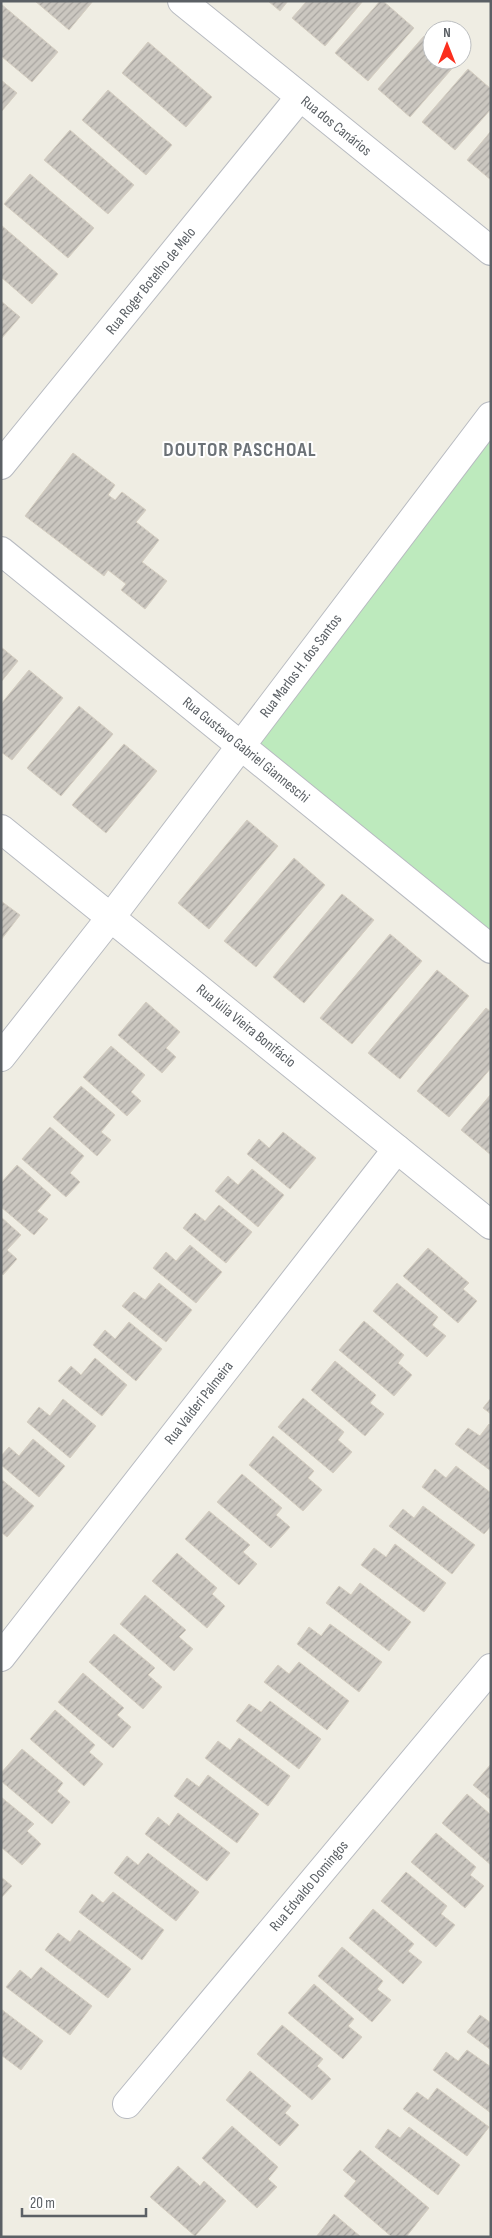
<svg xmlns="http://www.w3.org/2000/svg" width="492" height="2238" font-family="'Sofia Sans Condensed',sans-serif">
<defs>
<pattern id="building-hatch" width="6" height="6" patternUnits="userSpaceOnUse" patternTransform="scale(1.25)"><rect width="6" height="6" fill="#cbc7c0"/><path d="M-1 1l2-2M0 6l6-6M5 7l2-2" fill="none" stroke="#a8a5a0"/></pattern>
</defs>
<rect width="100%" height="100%" fill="#efede3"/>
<!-- park -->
<polygon fill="#bdeabd" points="491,416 491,949 241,745"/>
<!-- building -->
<g fill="url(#building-hatch)" stroke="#d5cec1">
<polygon points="35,1 93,1 69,30"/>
<polygon points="268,1 288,1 280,11"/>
<polygon points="307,1 363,1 325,46 292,18"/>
<polygon points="380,1 383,1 414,28 368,81 335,53"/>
<polygon points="1,4 58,52 32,82 1,56"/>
<polygon points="424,36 432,43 432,60 451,60 456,64 410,117 378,89"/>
<polygon points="148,42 212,97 186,127 122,73"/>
<polygon points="468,69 491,89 491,109 455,150 422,122"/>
<polygon points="1,80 17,93 1,112"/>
<polygon points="108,90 172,145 146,175 82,120"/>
<polygon points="70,130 134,185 108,214 44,160"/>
<polygon points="491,131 491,180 467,160"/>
<polygon points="30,174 94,228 68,258 4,204"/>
<polygon points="1,225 58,274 32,304 1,277"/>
<polygon points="1,301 20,317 1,339"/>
<polygon points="73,453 115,485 108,495 115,500 122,492 146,510 136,522 159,540 142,562 167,581 145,609 121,590 126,584 108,570 104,576 25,516"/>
<polygon points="1,647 18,661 1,682"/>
<polygon points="29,670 63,698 12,760 1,752 1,704"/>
<polygon points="79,706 113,734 61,796 27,768"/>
<polygon points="124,744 157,771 106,833 72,805"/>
<polygon points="247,820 278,846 209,929 178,903"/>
<polygon points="294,858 325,885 256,967 224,941"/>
<polygon points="342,894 374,920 304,1003 273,977"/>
<polygon points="1,901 20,915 1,940"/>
<polygon points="390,934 422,961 352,1044 320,1018"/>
<polygon points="437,970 469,996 400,1079 368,1053"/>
<polygon points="146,1002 180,1032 166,1048 176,1057 162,1073 118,1035"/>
<polygon points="486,1008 491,1012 491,1068 449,1117 417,1091"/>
<polygon points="111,1046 145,1075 131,1092 141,1101 127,1116 83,1077"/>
<polygon points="81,1086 115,1115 101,1132 111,1140 97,1156 53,1117"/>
<polygon points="491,1094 491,1155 461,1130"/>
<polygon points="50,1127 84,1156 70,1173 80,1182 66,1197 22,1159"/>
<polygon points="283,1132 316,1158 290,1189 247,1154 259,1139 269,1148"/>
<polygon points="17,1165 51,1195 37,1211 48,1219 34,1235 1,1207 1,1183"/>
<polygon points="252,1169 284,1195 258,1227 215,1191 228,1176 238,1185"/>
<polygon points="219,1205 252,1232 226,1263 183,1228 195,1213 205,1221"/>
<polygon points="1,1217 21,1235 7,1250 17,1259 3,1275 1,1273"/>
<polygon points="190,1245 222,1272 196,1303 153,1268 166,1252 176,1261"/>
<polygon points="428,1248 469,1283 463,1289 477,1301 458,1323 403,1276"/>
<polygon points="159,1283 192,1310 166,1342 122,1306 134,1292 145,1300"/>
<polygon points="397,1283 438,1317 432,1325 446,1336 427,1357 373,1311"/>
<polygon points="364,1321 404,1355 398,1363 412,1375 394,1396 339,1350"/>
<polygon points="129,1322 162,1349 136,1381 93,1345 105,1330 115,1339"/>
<polygon points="95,1358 127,1385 102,1416 58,1381 71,1366 81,1375"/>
<polygon points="335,1361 376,1395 370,1403 384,1414 365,1436 311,1390"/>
<polygon points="303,1398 344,1432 338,1440 352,1452 333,1473 278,1427"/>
<polygon points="491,1398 491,1414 483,1408"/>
<polygon points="63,1399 96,1426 70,1458 27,1422 39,1407 50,1416"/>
<polygon points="489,1424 491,1426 491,1471 455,1444 468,1428 480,1436"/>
<polygon points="273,1436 314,1471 308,1478 322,1490 303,1511 249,1465"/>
<polygon points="33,1439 65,1466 39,1497 1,1465 1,1456 9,1447 19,1456"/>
<polygon points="456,1466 491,1493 491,1526 484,1534 422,1487 435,1469 446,1478"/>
<polygon points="242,1474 282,1508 276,1515 290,1527 271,1548 217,1502"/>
<polygon points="1,1479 34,1506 7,1537 1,1532"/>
<polygon points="423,1506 475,1545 452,1574 389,1526 403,1509 414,1518"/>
<polygon points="209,1511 250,1545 243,1552 257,1564 239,1585 185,1539"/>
<polygon points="395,1544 446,1583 424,1612 361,1565 374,1548 386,1557"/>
<polygon points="177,1553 217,1588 212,1594 225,1606 207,1628 152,1581"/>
<polygon points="360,1583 411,1622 389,1651 326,1603 339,1586 351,1595"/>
<polygon points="145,1595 186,1630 179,1637 193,1649 174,1671 120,1624"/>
<polygon points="330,1624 382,1662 359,1692 297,1644 309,1627 321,1636"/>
<polygon points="114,1634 155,1668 148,1675 162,1687 143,1709 89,1662"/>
<polygon points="299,1662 349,1701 327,1730 264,1682 278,1665 289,1674"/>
<polygon points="83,1673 124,1708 117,1715 131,1727 113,1748 58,1702"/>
<polygon points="270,1701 321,1739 299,1769 236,1721 249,1704 261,1712"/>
<polygon points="55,1710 95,1745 89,1752 103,1764 84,1786 30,1739"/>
<polygon points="239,1738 290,1776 268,1806 205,1758 218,1741 230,1750"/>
<polygon points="22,1749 63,1783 57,1791 70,1802 52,1824 1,1781 1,1773"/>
<polygon points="491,1764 491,1800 473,1785"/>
<polygon points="208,1775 259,1814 237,1843 174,1796 187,1778 199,1787"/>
<polygon points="467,1794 491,1815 491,1865 442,1823"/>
<polygon points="1,1797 34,1824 27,1831 41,1844 22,1865 1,1847"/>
<polygon points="178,1813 230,1853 207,1881 145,1834 158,1817 169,1826"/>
<polygon points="436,1833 476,1867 470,1875 484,1886 465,1908 411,1862"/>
<polygon points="148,1853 199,1892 176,1921 114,1873 127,1856 138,1865"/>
<polygon points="406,1872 447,1906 441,1914 455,1925 436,1947 381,1901"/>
<polygon points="1,1877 12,1886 1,1898"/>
<polygon points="113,1892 164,1930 142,1960 79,1912 92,1894 103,1903"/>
<polygon points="373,1909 414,1944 408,1951 422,1962 403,1984 349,1938"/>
<polygon points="79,1930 131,1969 108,1998 45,1950 58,1933 70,1942"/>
<polygon points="342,1947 383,1981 377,1989 391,2000 372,2022 318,1976"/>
<polygon points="41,1967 92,2006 70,2035 6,1987 20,1970 31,1979"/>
<polygon points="314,1984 354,2019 348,2026 362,2037 343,2059 288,2013"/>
<polygon points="1,2009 43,2041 21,2070 1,2055"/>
<polygon points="480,2015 491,2023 491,2050 467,2032"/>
<polygon points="282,2025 323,2059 317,2066 331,2079 312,2100 257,2054"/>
<polygon points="467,2050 491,2067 491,2113 433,2070 446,2052 458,2061"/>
<polygon points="250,2071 291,2106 285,2113 299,2125 280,2146 226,2100"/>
<polygon points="437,2088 489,2127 467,2156 403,2109 417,2092 428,2100"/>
<polygon points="232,2126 278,2167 268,2179 277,2187 257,2208 202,2158"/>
<polygon points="409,2127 460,2165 438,2195 375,2147 388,2129 400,2138"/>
<polygon points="360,2150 429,2208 406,2237 392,2237 344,2196 356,2181 343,2170"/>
<polygon points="178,2166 200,2186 204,2181 226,2201 195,2236 150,2197"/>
<polygon points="334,2214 361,2237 316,2237"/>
</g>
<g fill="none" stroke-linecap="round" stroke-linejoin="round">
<defs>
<g id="minor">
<polyline points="182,1 491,251"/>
<polyline points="1,465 300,97"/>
<polyline points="1,551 491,949"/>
<polyline points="1,829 491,1225"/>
<polyline points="1,1057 111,917 491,416"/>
<polyline points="1,1657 397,1149"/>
<polyline points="127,2104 491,1668"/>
</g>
</defs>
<!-- minor casing -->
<use href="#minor" stroke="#b8bbc1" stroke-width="30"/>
<!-- minor -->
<use href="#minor" stroke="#fff" stroke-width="28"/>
</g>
<g text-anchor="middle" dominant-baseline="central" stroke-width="4" stroke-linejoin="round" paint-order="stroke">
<!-- street labels -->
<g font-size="15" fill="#5b6065" stroke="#fff">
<text transform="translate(336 126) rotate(39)">Rua dos Canários</text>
<text transform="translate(151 281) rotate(-51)">Rua Roger Botelho de Melo</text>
<text transform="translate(301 666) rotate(-53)">Rua Marlos H. dos Santos</text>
<text transform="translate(246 750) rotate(39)">Rua Gustavo Gabriel Gianneschi</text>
<text transform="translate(246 1026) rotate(39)">Rua Júlia Vieira Bonifácio</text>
<text transform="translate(199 1403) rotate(-52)">Rua Valderi Palmeira</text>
<text transform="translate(309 1886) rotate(-50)">Rua Edvaldo Domingos</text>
</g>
<!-- district labels -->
<g font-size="20" font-weight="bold" letter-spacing="1" fill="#6c7277" stroke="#fff">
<text x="240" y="450">DOUTOR PASCHOAL</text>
</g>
</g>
<!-- border -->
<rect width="492" height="2238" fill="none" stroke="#5b6065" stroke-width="5"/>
<!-- north arrow -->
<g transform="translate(447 45)"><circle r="24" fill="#ffffff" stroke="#bdbfc1"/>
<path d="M0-4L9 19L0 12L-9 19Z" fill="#fb2f1e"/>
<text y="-8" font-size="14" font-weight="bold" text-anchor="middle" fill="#5b6065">N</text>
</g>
<!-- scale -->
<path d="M22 2208v8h124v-8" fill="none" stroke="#5b6065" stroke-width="2.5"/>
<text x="30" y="2208" font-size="15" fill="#5b6065" stroke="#ffffff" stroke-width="4" paint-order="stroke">20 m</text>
</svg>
